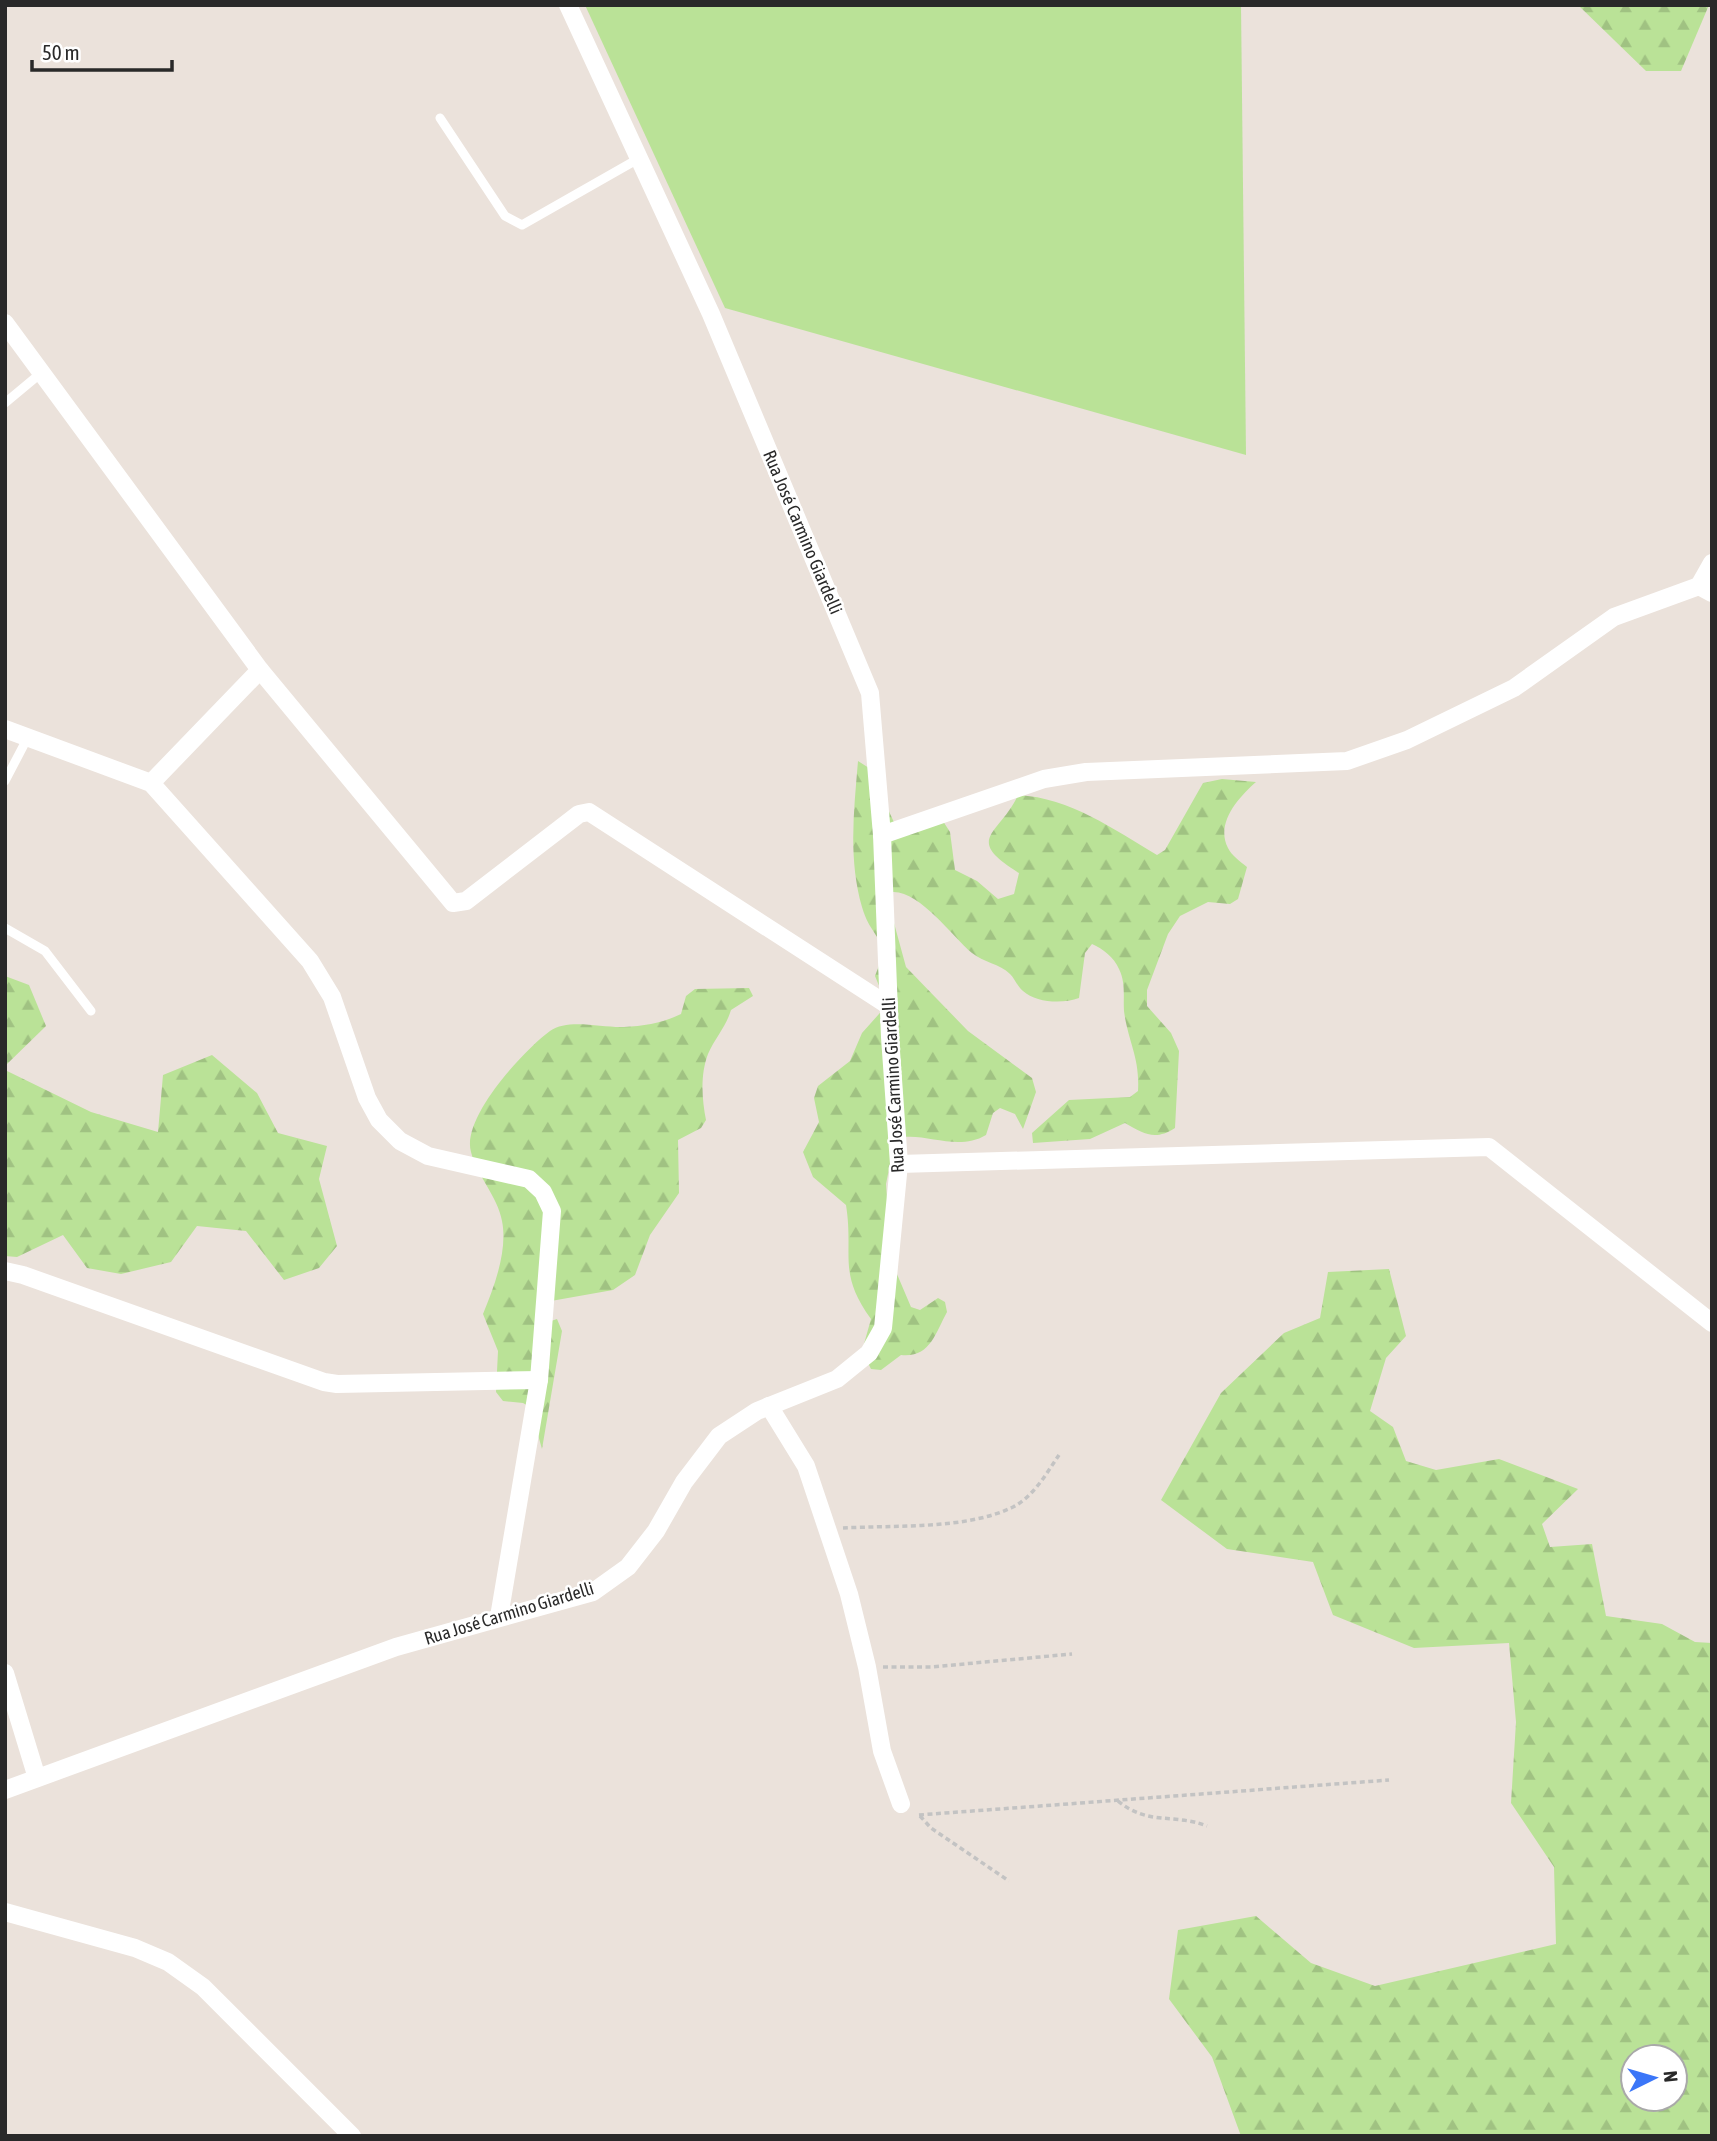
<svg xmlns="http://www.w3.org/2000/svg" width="1717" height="2141" font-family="'Asap Condensed',sans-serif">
<defs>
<pattern id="forest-firs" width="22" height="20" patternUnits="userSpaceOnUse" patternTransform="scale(1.75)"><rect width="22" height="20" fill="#bae297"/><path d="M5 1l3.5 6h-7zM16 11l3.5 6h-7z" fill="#a0c282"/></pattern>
</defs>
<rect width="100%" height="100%" fill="#ebe2db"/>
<!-- grass -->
<polygon fill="#bae297" points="585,5 1241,5 1246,455 725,308"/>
<!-- forest -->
<g fill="url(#forest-firs)" fill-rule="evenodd">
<polygon points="1578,5 1709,5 1681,71 1646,71"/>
<path d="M858,761L869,768L898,831L941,818L950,832L955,870L977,881L998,899L1014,894L1019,873C962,838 1000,835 1018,795C1071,798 1113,829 1157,855L1165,850L1203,783L1222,779L1256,782C1239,797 1215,823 1228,848C1231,855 1241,862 1247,867L1238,899L1230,904L1208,902L1180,916L1168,934L1147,990V1006L1171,1033L1179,1051L1175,1128C1155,1141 1144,1134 1125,1123L1090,1139L1033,1143L1032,1133L1069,1100L1130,1097L1138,1091C1140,1057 1128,1042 1124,1011C1123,997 1126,983 1119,969C1114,957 1103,949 1092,944L1085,953L1079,998C1063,1004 1036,1003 1023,991C1017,986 1015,979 1010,974C1000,964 983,962 972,953C952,936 919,890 892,892L888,901L906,967L968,1031L1032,1078L1036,1092L1023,1129L1015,1114L1000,1108L993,1113L986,1135C956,1153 922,1130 895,1139L886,1184L891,1260L911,1307L920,1310L938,1298L945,1302L947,1312C935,1334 930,1358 901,1355L881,1370L871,1369L862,1351L871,1319C837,1272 854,1256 846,1205L813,1177L803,1152L819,1122L814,1098L818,1086L850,1061L862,1033L887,1005L875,976C892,936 872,942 862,907C848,858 854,810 858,761Z"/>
<polygon points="5,976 29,985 46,1026 5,1066"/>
<path d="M749,988L753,996L731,1010C726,1027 715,1038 708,1054C700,1075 702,1100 706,1120L701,1128L678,1140L679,1193L650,1235L635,1275L613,1290L551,1301L542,1324L557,1319L562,1331L542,1449L530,1407L523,1403L503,1401L496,1392L498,1351L483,1314C494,1287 508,1251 502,1221C498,1197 477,1176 471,1152C461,1118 524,1050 550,1031C568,1018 602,1028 624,1027C644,1026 663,1023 681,1014L686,996L695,989Z"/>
<polygon points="212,1055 257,1093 278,1133 327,1146 319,1179 337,1246 319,1268 284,1280 246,1231 197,1226 171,1262 121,1274 87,1268 63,1235 17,1257 5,1256 5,1070 91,1112 158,1132 163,1075"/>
<path d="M1389,1269L1406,1336L1386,1358L1370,1411L1393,1427L1406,1461L1436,1470L1499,1459L1578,1489L1542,1524L1550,1547L1592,1544L1606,1616L1662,1624L1695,1642L1712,1643V2136H1241L1212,2057L1169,1999L1178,1930L1256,1916L1311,1963L1375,1986L1556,1944L1554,1867L1511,1803L1516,1722L1509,1643L1414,1648L1333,1615L1313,1562L1227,1549L1161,1500L1221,1393L1284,1333L1320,1318L1328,1272ZM1675,2057V2099H1633V2057Z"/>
</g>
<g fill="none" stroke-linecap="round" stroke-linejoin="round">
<!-- path -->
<g stroke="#c3c3c3" stroke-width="3.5" stroke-dasharray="5 3.5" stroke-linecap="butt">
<path d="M843,1528C895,1525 966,1530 1013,1507C1034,1496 1046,1474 1059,1455"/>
<polyline points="883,1667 931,1667 1072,1654"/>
<path d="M1118,1801C1148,1826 1174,1813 1207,1826"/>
<polyline points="919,1815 1389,1780"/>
<polyline points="920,1816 931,1828 1009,1881"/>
</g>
<!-- lane -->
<g stroke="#fff" stroke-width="9">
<polyline points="440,118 505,216 522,225 638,159"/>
<polyline points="5,403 41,373"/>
<polyline points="5,781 28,737"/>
<polyline points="5,928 45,951 91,1011"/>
</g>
<!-- street -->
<g stroke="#fff" stroke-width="18">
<polyline points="5,323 260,670 151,783"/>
<polyline points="1699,586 1712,563"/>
<polyline points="260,670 453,903 466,901 579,814 589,812 889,1006"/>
<polyline points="5,729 151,783 310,961 332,997 367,1098 379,1120 400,1141 428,1156 529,1179 543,1192 552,1211 539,1380 499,1617"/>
<polyline points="882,835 1044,779 1086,772 1347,761 1407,740 1514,688 1614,617 1699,586 1712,593"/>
<polyline points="899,1164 1489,1147 1712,1323"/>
<polyline points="5,1271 23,1275 324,1382 337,1384 539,1380"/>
<polyline points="769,1406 806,1466 849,1594 867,1667 882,1751 901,1804"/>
<polyline points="5,1673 37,1778"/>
<polyline points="5,1790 396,1647 593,1592 628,1567 656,1531 684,1482 719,1436 757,1411 837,1379 869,1353 883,1328 899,1164 890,1037 882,835 870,693 711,314 568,5"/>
<polyline points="5,1912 135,1948 168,1962 203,1987 352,2136"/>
</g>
</g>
<g text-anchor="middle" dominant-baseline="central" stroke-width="5" stroke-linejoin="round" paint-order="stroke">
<!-- street labels -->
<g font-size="18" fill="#292929" stroke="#fff">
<text transform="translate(803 532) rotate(67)">Rua José Carmino Giardelli</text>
<text transform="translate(893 1085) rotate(-93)">Rua José Carmino Giardelli</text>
<text transform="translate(509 1613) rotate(-17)">Rua José Carmino Giardelli</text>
</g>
</g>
<!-- border -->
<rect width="1717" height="2141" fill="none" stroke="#292929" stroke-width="14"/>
<!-- north arrow -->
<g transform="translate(1654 2078) rotate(85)"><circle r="33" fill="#ffffff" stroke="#a9a9a9" stroke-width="2"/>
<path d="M0-5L12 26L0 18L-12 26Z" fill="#3b76f8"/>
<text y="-10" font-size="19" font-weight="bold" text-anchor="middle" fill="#292929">N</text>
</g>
<!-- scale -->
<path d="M32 60v10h140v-10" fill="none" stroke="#292929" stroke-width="3.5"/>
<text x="42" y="60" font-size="21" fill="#292929" stroke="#ffffff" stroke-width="5" paint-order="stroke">50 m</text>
</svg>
